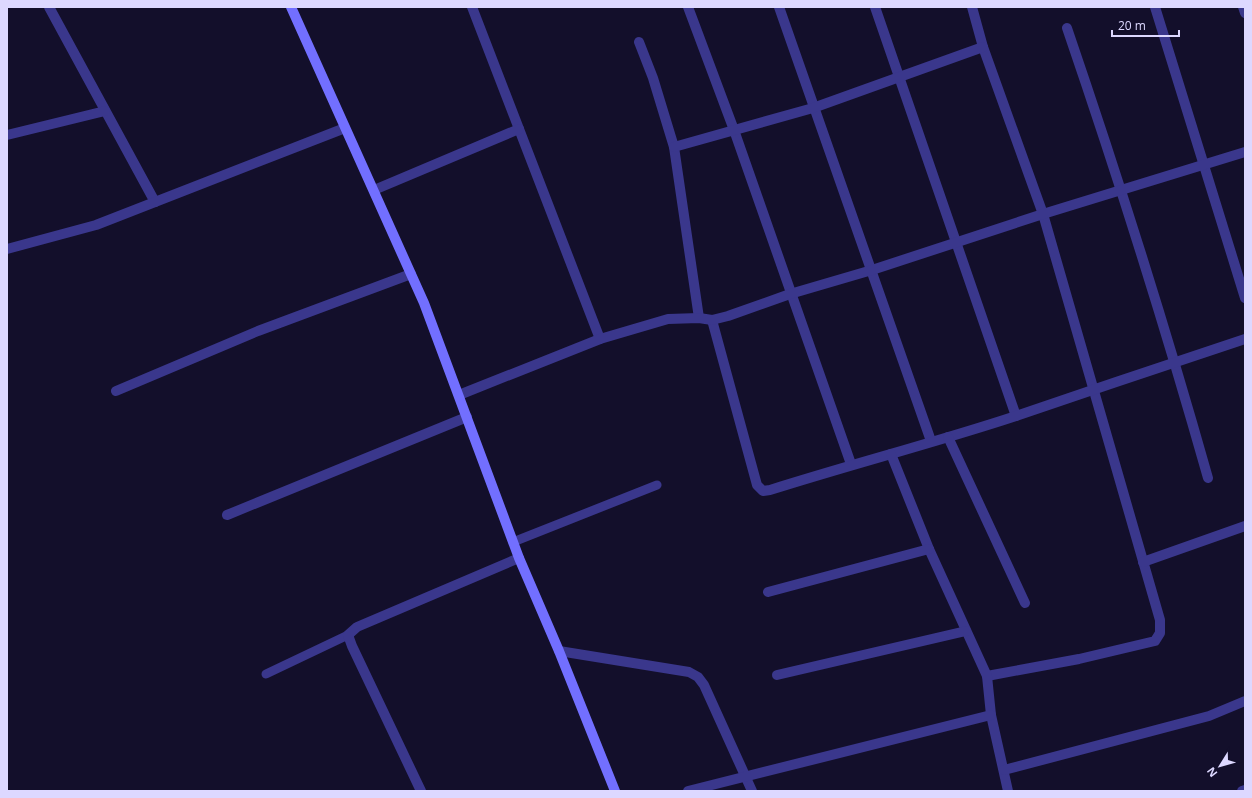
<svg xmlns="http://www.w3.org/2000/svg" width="1252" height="798" font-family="'Open Sans',sans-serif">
<rect width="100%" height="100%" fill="#130f2b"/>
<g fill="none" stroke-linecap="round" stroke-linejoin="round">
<!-- lane -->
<g stroke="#3a378c" stroke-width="9">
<polyline points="513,542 657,485"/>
<polyline points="266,674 348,635"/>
</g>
<!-- street -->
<g stroke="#3a378c" stroke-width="10">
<polyline points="49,7 155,202"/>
<polyline points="472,7 600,339"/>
<polyline points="688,7 734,130 851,464"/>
<polyline points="779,7 931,441"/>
<polyline points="875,7 1016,416"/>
<polyline points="972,7 983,47 1043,214 1160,620 1160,633 1155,641 1079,659 987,676"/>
<polyline points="1155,7 1245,298"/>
<polyline points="1243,7 1245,13"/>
<path d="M1067,28C1118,177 1165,326 1208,478"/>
<polyline points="639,42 653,78 674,147 699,318"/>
<polyline points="7,135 105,111"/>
<polyline points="674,147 813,108 983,47"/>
<polyline points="374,190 519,129"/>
<polyline points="7,249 96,225 345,128"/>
<path d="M712,320L757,485L763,491L770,490C852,464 934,443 1016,416C1092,390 1169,364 1245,339"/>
<polyline points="116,391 258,331 411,274"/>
<polyline points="459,395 600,339 668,319 699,318 712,320 728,316 790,294 872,270 1043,214 1245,152"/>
<polyline points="948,437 1025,603"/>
<polyline points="891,454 929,549 987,676 991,715 1008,791"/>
<polyline points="227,515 467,417"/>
<polyline points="1143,562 1245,526"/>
<polyline points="768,592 929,549"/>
<polyline points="559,651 689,672 698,677 704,685 752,791"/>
<polyline points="777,675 966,631"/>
<polyline points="1004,770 1209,716 1245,701"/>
<polyline points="421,791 352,646 348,635 357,627 519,558"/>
<polyline points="688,791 991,715"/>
<polyline points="1242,791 1245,790"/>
</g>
<!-- secondary -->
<polyline stroke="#726fff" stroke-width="10" points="291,7 424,303 519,558 559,651 615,791"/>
</g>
<!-- border -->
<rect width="1252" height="798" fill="none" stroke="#ddd8ff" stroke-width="16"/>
<!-- north arrow -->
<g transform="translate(1220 766) rotate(233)" stroke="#130f2b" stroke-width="3" paint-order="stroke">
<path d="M0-3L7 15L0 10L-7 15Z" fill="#ddd8ff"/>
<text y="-6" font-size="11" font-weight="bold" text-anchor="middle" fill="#ddd8ff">N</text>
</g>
<!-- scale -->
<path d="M1112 30v6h67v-6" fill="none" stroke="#ddd8ff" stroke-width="2"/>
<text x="1118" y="30" font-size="12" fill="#ddd8ff" stroke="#130f2b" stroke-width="3" paint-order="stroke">20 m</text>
</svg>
